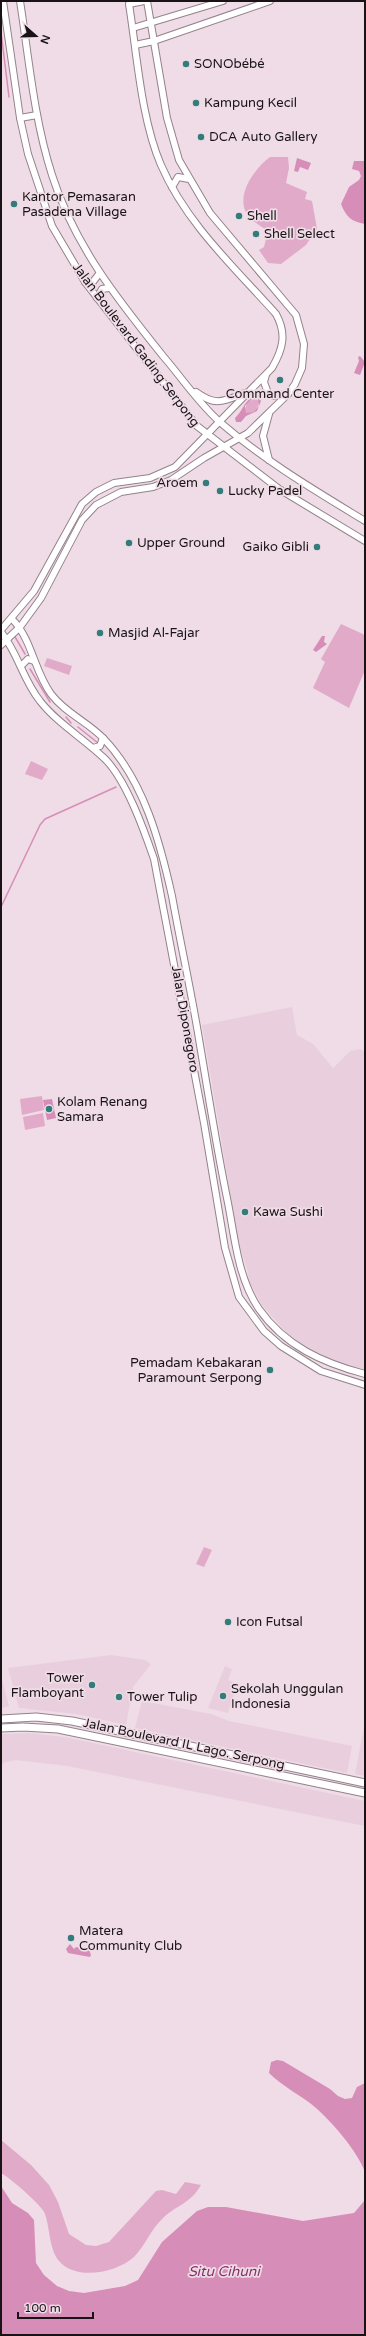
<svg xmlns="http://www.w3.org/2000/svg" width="366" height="2336" font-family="'Varela Round',sans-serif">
<rect width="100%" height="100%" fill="#efdce6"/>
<!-- built -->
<g fill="#e9cfdd">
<polygon points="292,1007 297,1035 313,1044 333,1068 350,1051 360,1049 365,1052 365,1370 327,1358 291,1338 262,1305 249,1281 247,1269 238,1240 202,1025"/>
<polygon points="111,1655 145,1660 151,1664 133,1687 126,1725 76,1714 19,1708 8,1668"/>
<polygon points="225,1666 232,1669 228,1680 237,1684 228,1713 208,1708"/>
<polygon points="1,1676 9,1706 1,1708"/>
<polygon points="142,1701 211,1714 229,1721 352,1746 347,1773 135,1728"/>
<polygon points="365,1722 365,1776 355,1774"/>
<polygon points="29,1733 65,1737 365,1801 365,1826 67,1766 16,1760 3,1763 1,1770 1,1734"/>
</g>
<!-- green -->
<g fill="#e1aac9">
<path d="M270,157H288L289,168L286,183L307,192L305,199L312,201L317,229L306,245L281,264L268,263L259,250L264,247L268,231C261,226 252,222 247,214C235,195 255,168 270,157Z"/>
<path d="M255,398L259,401C259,408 253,414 246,413L245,410L247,403Z"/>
<polygon points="341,624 365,635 365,670 349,708 313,688 325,662 321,659"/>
<polygon points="47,658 72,666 69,675 44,666"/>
<polygon points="31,761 48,769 42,780 25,774"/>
<polygon points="42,1096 44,1110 22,1115 20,1099"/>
<polygon points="43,1113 45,1126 25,1130 23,1117"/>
<polygon points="204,1547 212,1550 204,1567 196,1564"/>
<path d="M1,2140L31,2165L49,2185L58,2202L69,2234L86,2245L96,2246L109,2242L156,2191L162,2190L176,2194L185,2182L201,2185C190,2204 178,2204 163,2218C151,2229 145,2246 134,2257C116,2273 76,2281 59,2261C49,2249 50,2228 45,2214C42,2205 10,2178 1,2173Z"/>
</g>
<!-- water -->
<g fill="#d68eb8" fill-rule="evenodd">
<polygon points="297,158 311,163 308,170 300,167 298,172 294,171"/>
<path d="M354,161H365V224C352,222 346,217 341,204L349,187L359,180L361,176L359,171L352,169Z"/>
<polygon points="360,356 365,362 360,375 354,373 359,361 358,357"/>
<path d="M257,397L261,401L257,411L246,416L241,422H236L235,418C244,410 245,397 257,397ZM253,398L258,399L259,406L253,412L246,413L245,406Z"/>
<polygon points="322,636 325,636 324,642 327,644 316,652 313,650"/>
<polygon points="52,1099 56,1118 47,1120 43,1100"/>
<polygon points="70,1944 74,1949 76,1947 89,1949 91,1955 90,1957 68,1953 66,1949"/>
<path d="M277,2060L283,2061L330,2089L338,2096L345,2099L352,2098L357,2087L365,2083V2172C357,2151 333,2123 316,2108C301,2095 283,2087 269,2073L271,2062Z"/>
<polygon points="1,2186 12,2203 28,2213 34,2220 36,2263 44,2275 57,2286 69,2291 84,2293 125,2286 138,2280 162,2242 197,2211 208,2207 226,2207 303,2221 354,2213 365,2200 365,2335 1,2335"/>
</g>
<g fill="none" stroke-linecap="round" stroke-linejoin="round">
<!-- stream -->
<g stroke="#d68eb8" stroke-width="1.5">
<polyline points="1,32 9,97"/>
<polyline points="14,635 25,654"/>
<polyline points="30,669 50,702"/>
<polyline points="66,717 71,723"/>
<polyline points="78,727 98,743"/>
<polyline points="1,907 40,825 45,819 116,787"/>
</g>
<defs>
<g id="secondary">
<polyline points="3,1 20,118 28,154 52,226 85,282 197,426 279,489 365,541"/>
<path d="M20,1C29,59 34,119 52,175C74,245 118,300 163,356C182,378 199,404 221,423C265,461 316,491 365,521"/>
<polyline points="133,28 223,1"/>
<polyline points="135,45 154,41 270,1"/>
<polyline points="20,118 37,115"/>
<polyline points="172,187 178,177 189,179"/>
<polyline points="85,282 92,283 99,274"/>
<polyline points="97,298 102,289 109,288"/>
<polyline points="266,375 264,382 268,393 274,396 288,394"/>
<path d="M196,392C216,407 224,401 245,393"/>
<polyline points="269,460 263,436 269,414"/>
<path d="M12,619C32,639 34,671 51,694C65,713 88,722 104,739C144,781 160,842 172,896C181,946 192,995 200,1045C209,1098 217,1150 228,1203C235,1239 238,1278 259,1309C285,1346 323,1363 365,1374"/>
<path d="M1,630L34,591L82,504L96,492L114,483L150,478L175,467L272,368C283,349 287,334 276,314C234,267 186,223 161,165C141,119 137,54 129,4L144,1"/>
<path d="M1,632C18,653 23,680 40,701C57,723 83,738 104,758C126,779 144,830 154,859L204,1123L225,1248L239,1297L264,1331L281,1346L321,1371L365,1385"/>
<polyline points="1,645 20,627 41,598 82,520 96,505 121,492 153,487 171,480 204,458 248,433 288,394 295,384 302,368 304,344 296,315 210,213 179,160 167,118 147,1"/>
<polyline points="21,666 28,659 34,661"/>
<polyline points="93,748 100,746 103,738"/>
</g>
<g id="primary">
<polyline points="1,1719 36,1717 72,1721 365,1783"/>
<polyline points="1,1728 23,1727 58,1729 365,1793"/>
</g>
</defs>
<!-- secondary casing -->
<use href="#secondary" stroke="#93828b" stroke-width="8"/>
<!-- primary casing -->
<use href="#primary" stroke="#93828b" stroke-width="9"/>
<!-- secondary -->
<use href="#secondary" stroke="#fff" stroke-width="6"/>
<!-- primary -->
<use href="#primary" stroke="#fff" stroke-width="7"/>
</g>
<!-- markers -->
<g fill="#337c7b" stroke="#efdce6" stroke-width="1.5">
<circle cx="186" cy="64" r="4"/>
<circle cx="196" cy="103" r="4"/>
<circle cx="201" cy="137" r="4"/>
<circle cx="14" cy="204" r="4"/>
<circle cx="239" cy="216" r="4"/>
<circle cx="256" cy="234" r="4"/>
<circle cx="280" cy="380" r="4"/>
<circle cx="206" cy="483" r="4"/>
<circle cx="220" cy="491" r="4"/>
<circle cx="129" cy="543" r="4"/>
<circle cx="317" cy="547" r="4"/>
<circle cx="100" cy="633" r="4"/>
<circle cx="49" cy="1109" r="4"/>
<circle cx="245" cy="1212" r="4"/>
<circle cx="270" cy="1370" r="4"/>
<circle cx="228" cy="1622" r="4"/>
<circle cx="92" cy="1685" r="4"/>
<circle cx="223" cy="1696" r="4"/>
<circle cx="119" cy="1697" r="4"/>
<circle cx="71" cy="1938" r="4"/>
</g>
<g text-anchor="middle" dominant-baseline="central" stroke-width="3.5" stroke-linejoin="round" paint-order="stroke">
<!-- poi labels -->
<g font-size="13" fill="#191316" stroke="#efdce6" text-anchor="start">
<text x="194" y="64">SONObébé</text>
<text x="204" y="103">Kampung Kecil</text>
<text x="209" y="137">DCA Auto Gallery</text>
<text x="22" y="197">Kantor Pemasaran<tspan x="22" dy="15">Pasadena Village</tspan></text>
<text x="247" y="216">Shell</text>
<text x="264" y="234">Shell Select</text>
<text x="280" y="394" text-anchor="middle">Command Center</text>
<text x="198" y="483" text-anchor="end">Aroem</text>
<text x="228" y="491">Lucky Padel</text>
<text x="137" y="543">Upper Ground</text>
<text x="309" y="547" text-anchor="end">Gaiko Gibli</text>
<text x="108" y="633">Masjid Al-Fajar</text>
<text x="57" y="1102">Kolam Renang<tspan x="57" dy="15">Samara</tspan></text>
<text x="253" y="1212">Kawa Sushi</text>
<text x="262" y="1363" text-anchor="end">Pemadam Kebakaran<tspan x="262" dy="15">Paramount Serpong</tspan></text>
<text x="236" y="1622">Icon Futsal</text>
<text x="84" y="1678" text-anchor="end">Tower<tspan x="84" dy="15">Flamboyant</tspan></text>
<text x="231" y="1689">Sekolah Unggulan<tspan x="231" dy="15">Indonesia</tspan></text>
<text x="127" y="1697">Tower Tulip</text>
<text x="79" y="1931">Matera<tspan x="79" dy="15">Community Club</tspan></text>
</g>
<!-- street labels -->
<g font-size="13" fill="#191316" stroke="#efdce6">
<text transform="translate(136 345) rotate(53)">Jalan Boulevard Gading Serpong</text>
<text transform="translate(185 1019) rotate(80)">Jalan Diponegoro</text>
<text transform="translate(184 1744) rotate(12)">Jalan Boulevard IL Lago. Serpong</text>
</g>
<!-- water labels -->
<g font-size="14" font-style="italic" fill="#863268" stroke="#efdce6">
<text x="224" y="2271">Situ Cihuni</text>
</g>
</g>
<!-- border -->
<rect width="366" height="2336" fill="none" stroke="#191316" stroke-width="4"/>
<!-- north arrow -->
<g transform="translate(36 36) rotate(110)" stroke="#efdce6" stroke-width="3" paint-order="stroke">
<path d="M0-3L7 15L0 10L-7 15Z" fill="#191316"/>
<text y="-6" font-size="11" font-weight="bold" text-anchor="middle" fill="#191316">N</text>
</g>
<!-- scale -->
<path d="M18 2312v6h75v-6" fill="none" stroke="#191316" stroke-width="2"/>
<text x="24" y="2312" font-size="12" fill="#191316" stroke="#efdce6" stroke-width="3" paint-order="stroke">100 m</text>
</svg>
